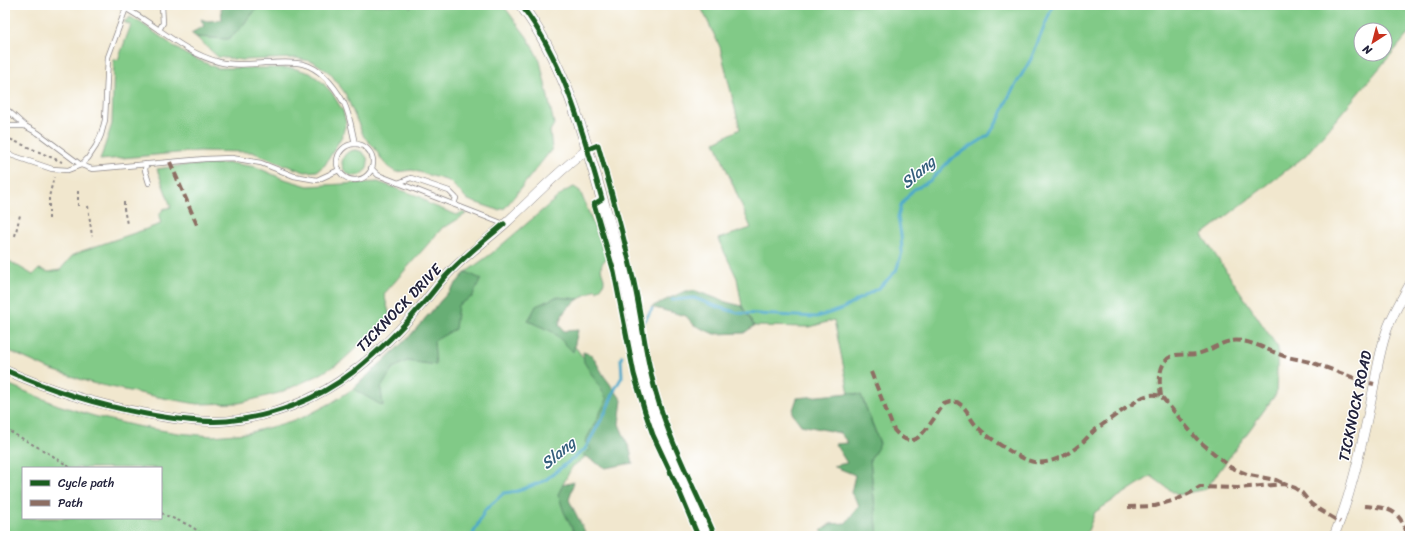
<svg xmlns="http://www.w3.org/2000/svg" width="1415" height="541" font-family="Sriracha,sans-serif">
<rect width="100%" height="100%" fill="#fff"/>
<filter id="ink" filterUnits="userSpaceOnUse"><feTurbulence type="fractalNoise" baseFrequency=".025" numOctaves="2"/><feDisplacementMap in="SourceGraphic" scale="8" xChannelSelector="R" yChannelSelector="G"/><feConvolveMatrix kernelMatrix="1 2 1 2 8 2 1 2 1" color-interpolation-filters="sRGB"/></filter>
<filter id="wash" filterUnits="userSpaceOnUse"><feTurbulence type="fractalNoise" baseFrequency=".012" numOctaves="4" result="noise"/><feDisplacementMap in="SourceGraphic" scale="16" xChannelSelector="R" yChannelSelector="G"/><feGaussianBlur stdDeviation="0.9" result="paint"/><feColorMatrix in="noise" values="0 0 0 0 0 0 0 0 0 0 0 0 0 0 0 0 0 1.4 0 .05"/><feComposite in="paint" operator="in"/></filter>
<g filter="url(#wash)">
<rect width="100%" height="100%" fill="#f1e7ce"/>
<!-- green -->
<g fill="#81ca87" stroke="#527661" fill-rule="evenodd">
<polygon points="260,5 407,5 411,8 412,5 503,5 527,37 540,61 554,124 550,131 552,149 505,208 498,210 468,200 449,181 412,170 396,172 388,167 382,160 374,147 364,137 345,93 330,73 314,62 296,58 242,60 218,57 196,37 228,39 237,32"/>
<path d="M700,5H1408L1410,7V32L1305,156L1202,235L1278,348L1276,394L1206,489L1177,495L1151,476L1095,512L1086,536H878L870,460L880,443L861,395L849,393L834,320L810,327L754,326L742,306L737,278L718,239L751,228L715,142L740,129L720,47ZM1361,30H1385V54H1361Z"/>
<polygon points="130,17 141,23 185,54 217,68 293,68 310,73 321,81 332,93 343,111 346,123 342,136 325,165 317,171 305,172 279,163 252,152 199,151 100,160 112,124 114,59 118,60 131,25 124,22"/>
<circle cx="355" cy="163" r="13"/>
<polygon points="230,163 256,167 281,178 308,186 378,182 421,197 429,204 457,215 462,212 466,214 447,226 443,227 384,294 390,316 342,361 319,375 279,393 239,403 197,404 163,398 92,383 49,369 5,349 5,260 11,262 33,275 39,269 49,272 60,270 72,256 82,251 161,224 159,216 163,209 171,207 157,169 178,166"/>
<path d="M574,187L580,191L607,258C591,271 615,278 597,291L596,289L579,299L556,297L551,315L591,368L618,415L598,447L572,467L561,488L584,536H5V383L58,405L94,416L136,426L178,433L212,436L247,433L275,426L304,417L331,403L353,389L409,337L466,272L491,254L565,191ZM23,468H161V518H23Z"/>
</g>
<!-- forest -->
<g fill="#68ae74" stroke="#456858">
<polygon points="229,5 260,5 237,32 228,39 196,37 191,33 204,26 201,19 207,21 222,20 221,8"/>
<polygon points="466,272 481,279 472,297 458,305 455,329 434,341 436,365 407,361 393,368 381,388 383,406 353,389 409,337"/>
<polygon points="685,291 696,291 726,302 742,306 754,326 744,333 714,334 694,325 686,316 651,307"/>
<path d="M556,297L579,299C568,307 562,311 559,325L564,331L578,330L573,352L553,332L528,321L536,306Z"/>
<polygon points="583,352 592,355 604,376 622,400 619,424 630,450 633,463 605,468 583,455 591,449 585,442 607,399 584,362"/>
<polygon points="849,393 861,395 880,444 870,460 878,536 826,536 821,531 830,524 846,523 859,505 851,493 855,475 833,466 847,463 835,444 848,443 840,433 801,425 792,413 797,398"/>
<polygon points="574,482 569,500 587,536 576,536 564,512 558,494 563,485"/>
</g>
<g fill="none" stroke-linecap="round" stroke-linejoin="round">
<!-- stream -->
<g stroke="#4ca9cb" stroke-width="3">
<polyline points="672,300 694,298 718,307 738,313 817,317 842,309 880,287 896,271 902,252 901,235 898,217 901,205 913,190 931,180 951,159 989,135 1000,117 1009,96 1031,59 1053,5"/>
<polyline points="644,322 652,309"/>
<polyline points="472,536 485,510 504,493 518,491 544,481 585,449 606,411 616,387 622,377 621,359 622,356"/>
</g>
</g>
</g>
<g filter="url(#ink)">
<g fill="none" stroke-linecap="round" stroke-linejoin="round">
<defs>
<g id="service">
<path d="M119,5C154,22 181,52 219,62C233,66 250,64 264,63C277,63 291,61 303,64C322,69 335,87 344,103C350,115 352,131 355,144"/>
<polyline points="159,30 163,23 162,5"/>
<polyline points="5,108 25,126 38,133 81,165 92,169 205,159 232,158 261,163 294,176 317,180 339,170"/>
<polyline points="5,126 25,126"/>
<circle cx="355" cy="162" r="18"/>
<polyline points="5,153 52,169 68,170 81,165 88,158 96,146 101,135 105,120 108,57 126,8"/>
<polyline points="146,164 145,170 149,183"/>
<polyline points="371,168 378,175 504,224"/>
<polyline points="398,183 411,178 449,191 456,198 454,204"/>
</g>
<g id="minor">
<path d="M5,370C49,390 96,404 144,413C171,419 199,423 227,421C272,417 315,400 351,373C376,355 399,331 419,308C428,298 436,286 446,276C464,256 486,241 506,223C533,198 558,171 588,149"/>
<path d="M1334,536C1352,493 1361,447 1371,401C1376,377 1379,351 1388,327C1394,312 1402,298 1410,284"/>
</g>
<path id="tertiary" d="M521,5C564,62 583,132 602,199C611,229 621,259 627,290C635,325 639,361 648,396C662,445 687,490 706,536"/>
</defs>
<!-- service casing -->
<use href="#service" stroke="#8a8484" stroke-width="6"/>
<!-- minor casing -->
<use href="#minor" stroke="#8a8484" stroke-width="10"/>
<!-- tertiary casing -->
<use href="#tertiary" stroke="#8a8484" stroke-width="12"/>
<!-- path -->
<g stroke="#8a8484" stroke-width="2" stroke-dasharray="3 3" stroke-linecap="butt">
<polyline points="5,137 62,162"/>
<polyline points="78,191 78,206"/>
<polyline points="124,202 124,209 127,224"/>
<polyline points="88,206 92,236"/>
<polyline points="49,219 49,197 54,177"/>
<polyline points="15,236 20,215"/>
<polyline points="5,429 50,454 71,468"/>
<path d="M161,513C172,519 196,525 202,536"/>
</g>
<!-- service -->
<use href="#service" stroke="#fff" stroke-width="4.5"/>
<!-- minor -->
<use href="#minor" stroke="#fff" stroke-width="9"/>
<!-- tertiary -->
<use href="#tertiary" stroke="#fff" stroke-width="11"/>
<!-- quiet -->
<g stroke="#8d6e63" stroke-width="4" stroke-dasharray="8 4" stroke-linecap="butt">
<polyline points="170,162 198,227"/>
<path d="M871,372L894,430C898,435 906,442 913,440C922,439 938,412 944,404L950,402H957C969,410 967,414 974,423C982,434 1014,455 1027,460C1044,467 1063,458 1077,447C1084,442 1089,435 1095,430C1106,422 1117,414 1128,407C1139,399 1147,392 1161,396L1197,439L1230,467L1249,475L1276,480L1284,484"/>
<path d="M1161,396C1159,382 1157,359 1176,355C1183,354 1190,355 1197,354C1210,351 1219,343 1231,341C1248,338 1268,351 1284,356C1294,359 1304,360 1313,363C1334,370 1354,379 1374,384"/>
<path d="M1364,506C1390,508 1399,509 1408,536"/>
<polyline points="1128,507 1155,506 1178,499 1190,493 1200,487 1238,488 1284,484 1295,488 1302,493 1311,504 1318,509 1340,522"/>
<polyline points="321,536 324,532"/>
</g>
<defs>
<g id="cycleway">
<path d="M521,5C564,61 583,132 602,199L594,204L614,272L634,374L645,412L653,435L680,493L698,536"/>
<path d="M588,149L598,145C612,194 626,242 636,292C643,326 646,360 656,393C670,443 695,489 715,536"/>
<path d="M5,370C50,390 97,405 146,414C173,419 200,423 227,421C272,417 317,400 353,372C376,353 399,332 418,309C428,299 436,287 445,277C463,257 484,241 504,224"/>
</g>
</defs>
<!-- cycleway casing -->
<use href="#cycleway" stroke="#fff" stroke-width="8"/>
<!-- cycleway -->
<use href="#cycleway" stroke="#1b5e20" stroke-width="5"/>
</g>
</g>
<g text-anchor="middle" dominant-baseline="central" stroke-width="3" stroke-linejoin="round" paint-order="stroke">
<!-- street labels -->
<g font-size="15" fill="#22223b" stroke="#fff">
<text transform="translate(399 308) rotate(-46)">TICKNOCK DRIVE</text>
<text transform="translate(1355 406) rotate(-78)">TICKNOCK ROAD</text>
</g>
<!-- water labels -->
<g font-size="16" font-style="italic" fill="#355f7c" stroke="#fff">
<text transform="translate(918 172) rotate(-41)">Slang</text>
<text transform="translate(558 453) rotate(-40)">Slang</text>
</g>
</g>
<!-- margin -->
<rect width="1415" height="541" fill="none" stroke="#fff" stroke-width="20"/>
<!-- legend -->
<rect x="22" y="467" width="140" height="52" fill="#ffffff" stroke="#a7a7b1"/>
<rect x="30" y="480" width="20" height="6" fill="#1b5e20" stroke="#a7a7b1"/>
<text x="58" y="487" font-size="12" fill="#22223b">Cycle path</text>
<rect x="30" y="500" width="20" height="6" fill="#8d6e63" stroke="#a7a7b1"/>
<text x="58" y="507" font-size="12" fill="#22223b">Path</text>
<!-- north arrow -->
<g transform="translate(1373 42) rotate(216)"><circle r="19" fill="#ffffff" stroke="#a7a7b1"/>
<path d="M0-3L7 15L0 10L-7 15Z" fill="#c8321e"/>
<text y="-6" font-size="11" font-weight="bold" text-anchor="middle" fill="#22223b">N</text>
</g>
</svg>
